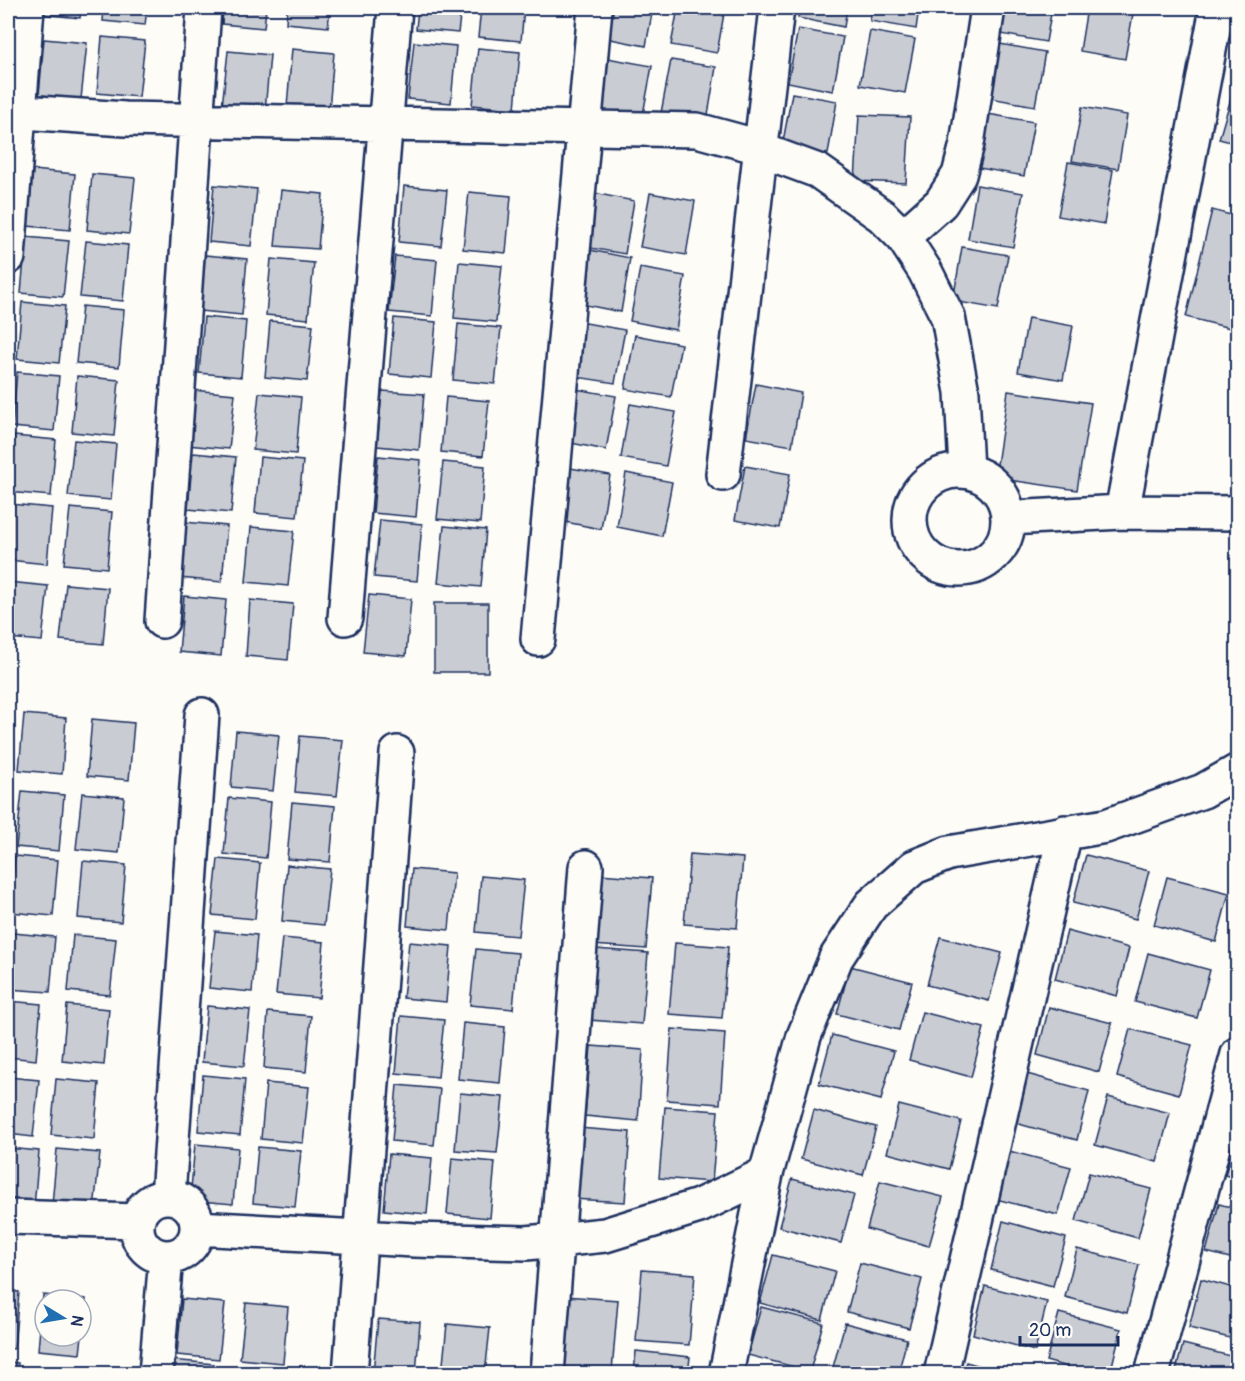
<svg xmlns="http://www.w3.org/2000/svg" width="1245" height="1381" font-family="Pangolin,sans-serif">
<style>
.building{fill:#c9ccd3;stroke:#1b2f5e;stroke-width:1.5;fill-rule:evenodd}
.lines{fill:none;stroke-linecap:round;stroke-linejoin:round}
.street-casing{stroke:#1b2f5e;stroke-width:38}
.street{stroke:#fdfcf7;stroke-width:33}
</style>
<rect width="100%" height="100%" fill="#fdfcf7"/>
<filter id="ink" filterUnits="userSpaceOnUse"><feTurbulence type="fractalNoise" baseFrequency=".0167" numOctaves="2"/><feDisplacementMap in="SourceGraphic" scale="12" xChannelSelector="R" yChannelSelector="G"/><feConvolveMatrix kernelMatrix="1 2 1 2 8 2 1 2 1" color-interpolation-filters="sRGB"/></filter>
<g filter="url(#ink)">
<!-- building -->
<path class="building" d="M38,8H81L80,18L38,14Z
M104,8H147L145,25L103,21Z
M223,8H266L264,28L222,24Z
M287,8H330L328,27L286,23Z
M418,8H461L458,33L416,29Z
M481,8H524L521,41L478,37Z
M606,8H653L646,46L600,37Z
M678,8H725L717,53L671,45Z
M800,8H847L844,27L798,18Z
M872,8H919L916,29L870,21Z
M1005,8H1052L1046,42L1001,34Z
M1087,8H1134L1125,59L1080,51Z
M798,29L843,37L833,91L788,82Z
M870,31L915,39L905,93L860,85Z
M102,37L145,41L139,97L97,93Z
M44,39L87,43L81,99L39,95Z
M414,42L456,46L451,103L408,99Z
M1000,44L1045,52L1035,106L990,98Z
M478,48L520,52L515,109L472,105Z
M292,49L334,53L329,110L287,106Z
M228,51L270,55L265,111L222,107Z
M607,58L652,66L642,120L597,112Z
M671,60L716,67L707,121L661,113Z
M1234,88L1238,89V144L1219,139Z
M792,93L837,101L828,154L782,147Z
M1082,107L1127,115L1118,169L1072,161Z
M988,114L1034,122L1024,176L979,168Z
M859,115L910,117L906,183L855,181Z
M1068,162L1113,170L1104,224L1058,216Z
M33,170L75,174L70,230L27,226Z
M92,174L135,178L129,234L87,230Z
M214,185L257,189L251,246L209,242Z
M977,185L1023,193L1013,247L968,239Z
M404,186L447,190L441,246L399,242Z
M281,190L323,194L318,249L275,246Z
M469,192L511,196L506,253L463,249Z
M589,192L634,201L625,254L579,246Z
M650,193L695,201L686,255L640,247Z
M1212,210L1238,217V330L1186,317Z
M26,237L69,241L63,297L21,293Z
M86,241L128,245L123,301L80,297Z
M962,247L1008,255L998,309L953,301Z
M585,249L630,258L621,312L576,303Z
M205,255L247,259L242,315L200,311Z
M395,256L437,260L432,316L389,312Z
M271,259L314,263L308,319L266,315Z
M459,262L502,266L496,322L454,318Z
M640,268L685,276L676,330L630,321Z
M22,302L65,306L59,363L17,359Z
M82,306L124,310L119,367L76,363Z
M204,317L246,321L241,377L199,373Z
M394,318L436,322L431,378L389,374Z
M1028,318L1073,326L1063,380L1018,372Z
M270,321L313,325L307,381L265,377Z
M580,322L625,330L615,383L570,376Z
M458,324L501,328L495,384L453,380Z
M635,335L681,344L671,397L625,389Z
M17,372L59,376L54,431L12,427Z
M77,376L119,380L114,436L72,432Z
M756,384L801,393L792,446L746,438Z
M570,388L616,396L606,450L561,441Z
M192,390L235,394L229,449L187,445Z
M382,391L424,394L419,450L377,446Z
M1008,391L1091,403L1077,490L995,478Z
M259,393L301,397L296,454L253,450Z
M446,397L489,401L483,456L441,452Z
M630,404L676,412L666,466L621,458Z
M14,436L56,440L51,496L8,492Z
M74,440L116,444L111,500L68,496Z
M193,453L236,457L231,513L188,509Z
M378,456L421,460L416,517L373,513Z
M260,457L303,461L297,517L255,513Z
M443,462L485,466L480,523L437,519Z
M745,466L790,474L780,528L735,520Z
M565,467L610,475L601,529L555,520Z
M626,473L672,482L662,536L617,527Z
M10,504L52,508L47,564L8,560V531Z
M70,508L112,512L107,568L64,564Z
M380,520L422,524L417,581L374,577Z
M184,522L227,526L222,582L179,578Z
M444,526L486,530L481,587L438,583Z
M251,527L294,531L288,586L246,582Z
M8,582L48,586L42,641L8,638Z
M66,584L108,588L103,644L60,640Z
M369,595L411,599L406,656L363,652Z
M184,596L226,600L221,656L179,652Z
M250,600L293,604L288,660L246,656Z
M434,603H488V672H434Z
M24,714L66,718L62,774L19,770Z
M92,719L134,723L129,780L87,776Z
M236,731L279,735L273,791L231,787Z
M300,736L343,740L337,796L295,792Z
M22,791L64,795L59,851L16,847Z
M82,793L124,797L119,853L76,849Z
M229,798L271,802L266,858L224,854Z
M292,802L335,806L330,862L287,859Z
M690,854L743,858L737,928L684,924Z
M1086,855L1149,871L1136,919L1073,903Z
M15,856L58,860L53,916L10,912Z
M218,859L260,863L255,919L212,915Z
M83,861L126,865L121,922L78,918Z
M287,865L330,869L324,925L282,921Z
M412,869L454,873L449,930L407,926Z
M599,874L652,878L646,949L593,945Z
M481,876L524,880L518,936L476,932Z
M1167,877L1229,893L1216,942L1154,925Z
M215,931L257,935L252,992L209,988Z
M1067,931L1129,948L1117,996L1055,979Z
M13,933L55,937L50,992L8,989Z
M73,935L116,939L110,995L68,991Z
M940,937L1002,953L989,1001L927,985Z
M282,938L324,942L319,998L276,994Z
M409,942L451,946L446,1002L403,998Z
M675,943L728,947L722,1018L669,1014Z
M476,949L518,953L513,1009L470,1005Z
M595,949L648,953L642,1024L589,1020Z
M1148,953L1210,970L1197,1018L1135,1002Z
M850,966L912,982L899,1030L837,1014Z
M8,1001L41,1004L36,1060L8,1057Z
M67,1005L109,1009L104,1065L62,1061Z
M207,1006L250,1010L244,1066L202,1062Z
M1049,1007L1112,1023L1099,1072L1037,1055Z
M268,1012L311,1016L306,1072L264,1068Z
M922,1012L984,1028L971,1077L909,1060Z
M401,1016L444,1020L438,1077L396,1073Z
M463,1023L505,1027L500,1083L458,1079Z
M672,1029L725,1033L720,1104L667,1100Z
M1130,1029L1192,1045L1179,1094L1117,1077Z
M832,1035L894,1051L881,1100L819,1084Z
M591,1046L643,1050L638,1121L585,1116Z
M1027,1074L1089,1091L1077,1140L1015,1123Z
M203,1075L245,1079L240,1135L198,1131Z
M8,1077L39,1080L33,1137L8,1134Z
M56,1079L99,1083L94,1139L51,1135Z
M266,1083L309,1087L303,1143L261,1139Z
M397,1085L440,1089L434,1145L392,1141Z
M460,1093L503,1097L497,1153L455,1150Z
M1108,1097L1170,1113L1157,1162L1095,1145Z
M899,1105L961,1121L949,1169L887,1153Z
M665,1107L718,1111L712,1182L659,1178Z
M814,1110L876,1127L863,1175L801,1159Z
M578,1128L630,1132L625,1202L572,1199Z
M1238,1129V1179L1225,1175Z
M195,1144L238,1148L233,1204L190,1200Z
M258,1147L301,1151L295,1207L253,1203Z
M8,1148L39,1151L34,1207L8,1204Z
M57,1149L100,1153L94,1209L52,1205Z
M1009,1151L1071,1167L1058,1215L996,1199Z
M389,1154L432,1158L427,1214L384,1210Z
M452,1158L495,1162L490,1218L447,1214Z
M1089,1173L1151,1189L1138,1238L1076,1221Z
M792,1179L854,1195L841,1243L779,1227Z
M880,1181L943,1197L929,1246L867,1229Z
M1219,1204L1238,1209V1260L1206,1252Z
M1003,1221L1066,1238L1053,1286L991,1270Z
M1077,1249L1139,1265L1127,1313L1065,1297Z
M773,1255L835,1271L822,1320L760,1303Z
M860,1263L922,1279L909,1328L847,1312Z
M642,1270L695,1274L689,1345L636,1341Z
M1201,1279L1238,1289V1340L1189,1328Z
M985,1286L1047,1302L1035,1351L973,1334Z
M8,1291L19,1292L14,1349L8,1348Z
M43,1295L86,1299L80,1354L38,1350ZM45,1300H81V1336H45Z
M565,1296L618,1300L612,1371L559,1367Z
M182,1299L225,1303L219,1359L177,1355Z
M246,1303L288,1307L283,1363L240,1359Z
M761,1307L823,1323L810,1371L748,1355Z
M1059,1313L1121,1329L1110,1374H1092L1046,1361Z
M378,1319L420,1322L416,1374H373Z
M845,1323L907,1339L898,1374H842L832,1371Z
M447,1324L490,1328L485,1374H442Z
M1183,1344L1238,1358V1374H1175Z
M636,1351L690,1357L688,1374H634Z
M171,1360L214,1364L213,1374H170Z
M8,1362L18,1363L17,1374H8Z
M966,1362L1010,1374H963Z
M240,1366L283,1370L282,1374H240Z
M40,1368L82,1372V1374H39Z"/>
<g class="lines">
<defs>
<path id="street" d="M8,111L125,119L697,130L752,145L761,150L818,171L882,216L903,237L925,271L948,317L962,392L966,470
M903,237L941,203L959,175L967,144L988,8
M8,257L27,8
M910 520a49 49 0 1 1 98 0a49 49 0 1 1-98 0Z
M723,474L777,8
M1122,512L1217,8
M1009,518L1122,512L1238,513
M345,618L395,8
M162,621L204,8
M538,639L595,8
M168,1196L202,715
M137 1227a30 30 0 1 1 60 0a30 30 0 1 1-60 0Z
M8,1217L137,1221
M197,1228L414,1240L526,1243L557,1240L605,1235L699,1206L766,1174
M156,1374L166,1257
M350,1374L397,753
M547,1374L586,867
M726,1374L766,1174L804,1036L836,958L871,905L914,867L949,853L1106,826L1203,791L1238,771
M941,1374L1065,832
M1152,1374L1238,1054"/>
</defs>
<!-- street casing -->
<use href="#street" class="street-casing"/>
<!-- street -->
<use href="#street" class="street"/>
</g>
</g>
<!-- margin -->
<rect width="1245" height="1381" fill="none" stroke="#fdfcf7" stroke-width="30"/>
<rect x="15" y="15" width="1215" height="1351" fill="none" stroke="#1b2f5e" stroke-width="2" filter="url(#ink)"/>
<!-- north arrow -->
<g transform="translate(63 1318) rotate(101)"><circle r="28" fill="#fdfcf7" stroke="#a3aaba" stroke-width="1.5"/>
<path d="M0-4.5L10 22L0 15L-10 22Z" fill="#1f6fb2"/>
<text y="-9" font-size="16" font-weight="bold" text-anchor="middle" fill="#1b2f5e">N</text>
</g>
<!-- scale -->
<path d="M1020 1336v9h98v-9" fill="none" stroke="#1b2f5e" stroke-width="3"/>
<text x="1029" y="1336" font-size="18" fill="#1b2f5e" stroke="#fdfcf7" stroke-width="4.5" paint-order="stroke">20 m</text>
</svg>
